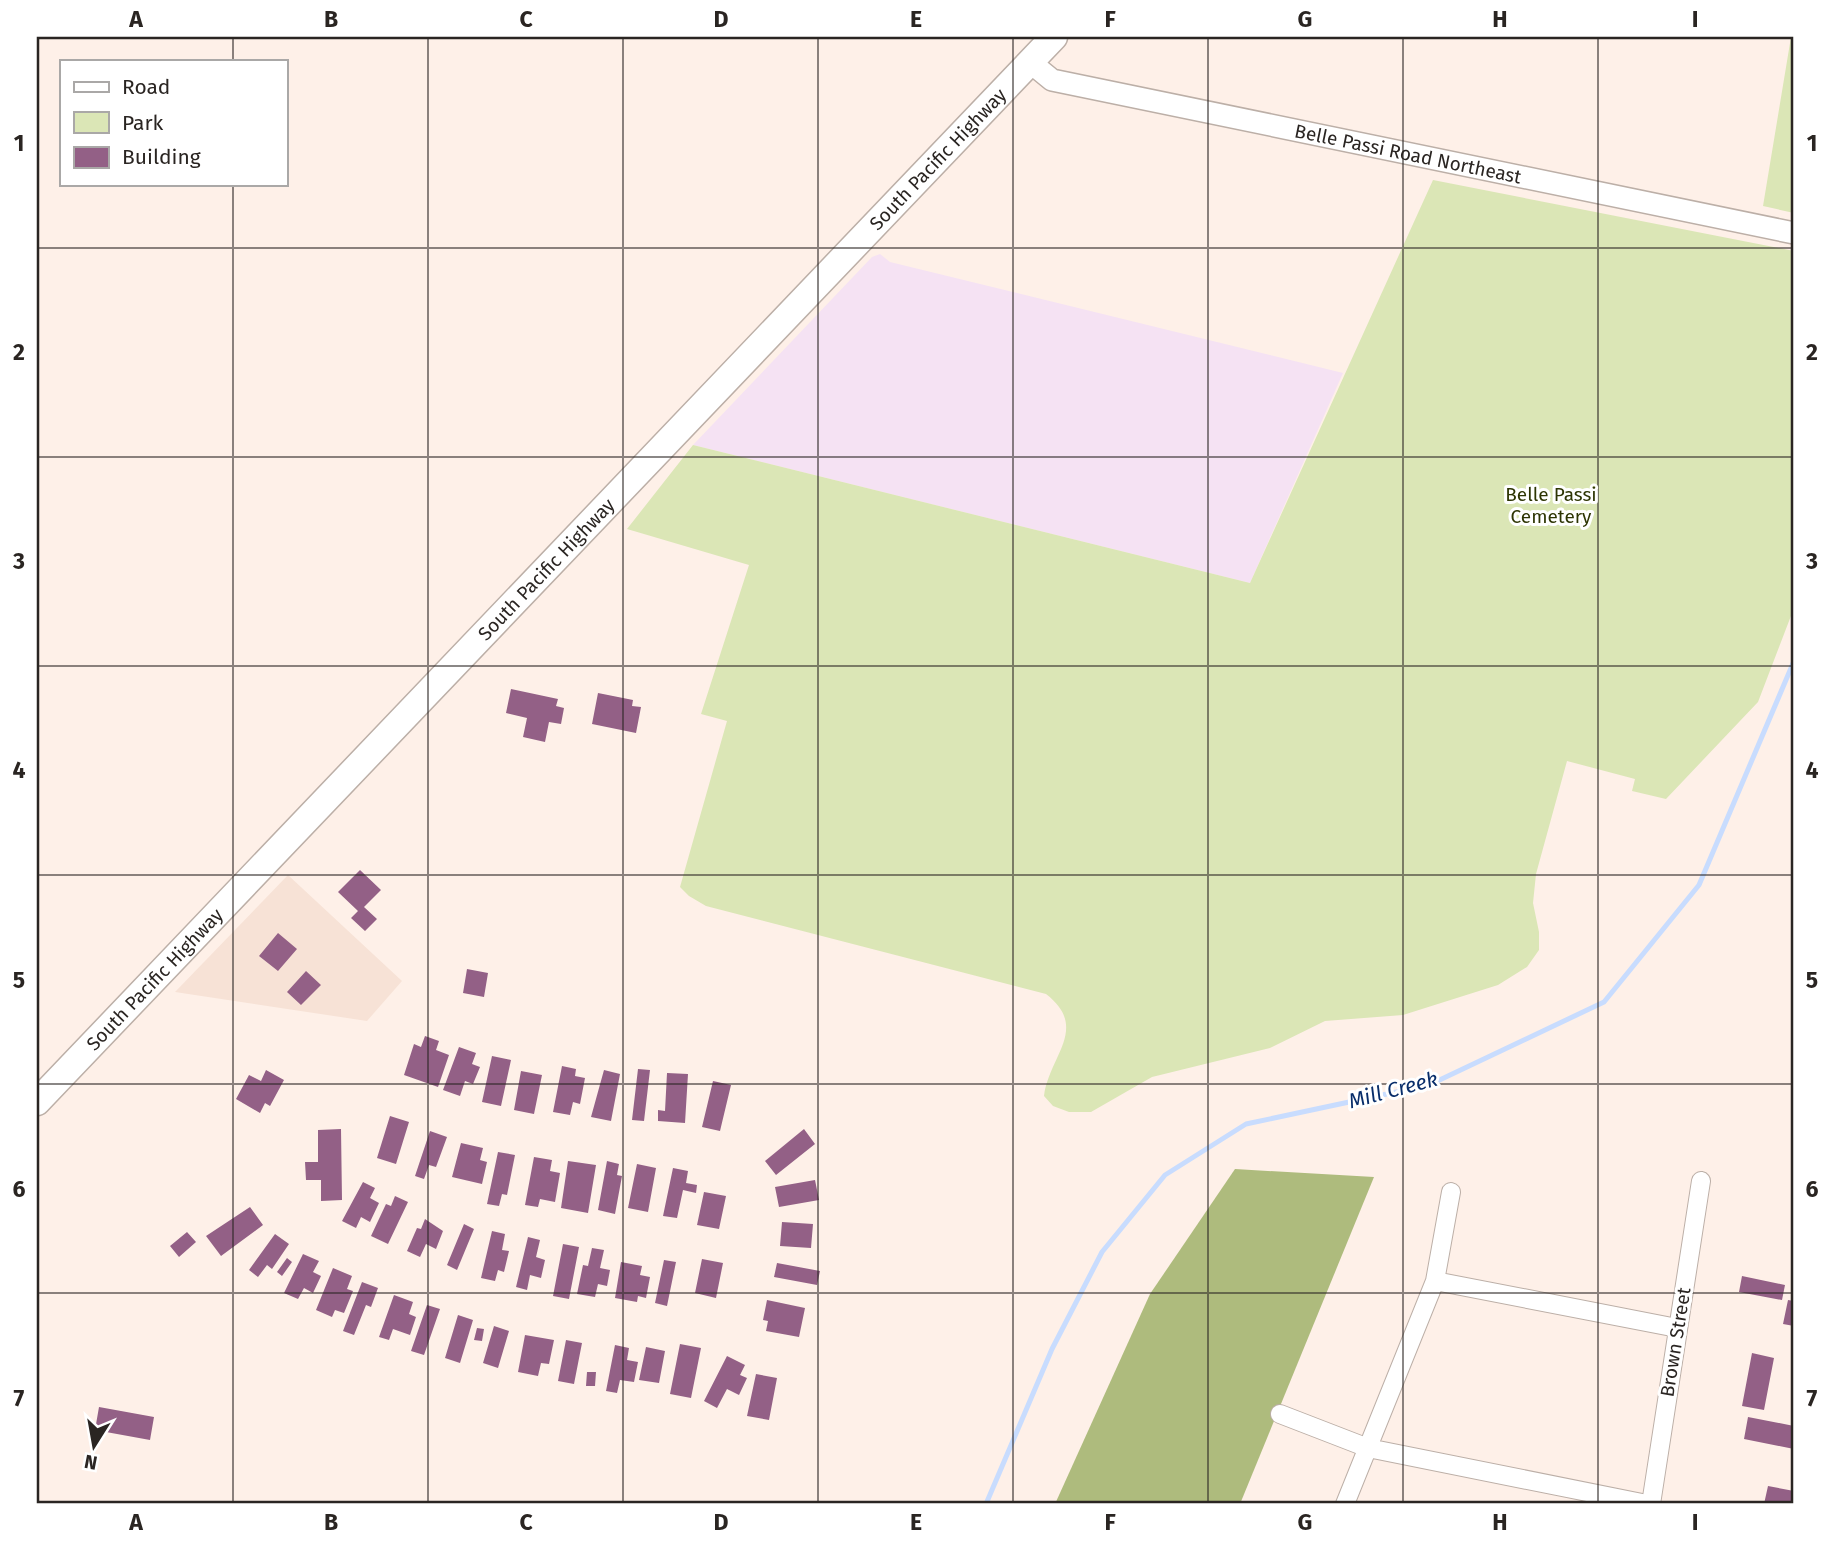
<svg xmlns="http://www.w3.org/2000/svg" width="1831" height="1541" font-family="'Fira Sans',sans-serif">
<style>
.built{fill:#f7e2d6}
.industrial{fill:#f5e2f3}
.green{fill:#dbe6b6}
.forest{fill:#aebb7d}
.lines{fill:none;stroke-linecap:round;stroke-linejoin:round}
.stream{stroke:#c8dcfe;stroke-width:5}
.building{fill:#936086}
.minor-casing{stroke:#bcafa7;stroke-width:20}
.tertiary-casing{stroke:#bcafa7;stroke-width:24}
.primary-casing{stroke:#bcafa7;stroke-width:29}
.minor{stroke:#fff;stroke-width:18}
.tertiary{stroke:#fff;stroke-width:21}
.primary{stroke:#fff;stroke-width:26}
.grid{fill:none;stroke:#2a2522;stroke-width:2;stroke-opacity:0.55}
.labels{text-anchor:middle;stroke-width:6;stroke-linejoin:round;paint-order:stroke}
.street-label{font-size:19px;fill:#2a2522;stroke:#fff}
.park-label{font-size:19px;fill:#2d3503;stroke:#fff}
.water-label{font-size:21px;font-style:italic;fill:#082d6a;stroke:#fff}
.neatline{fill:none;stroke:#2a2522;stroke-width:2.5}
.grid-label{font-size:23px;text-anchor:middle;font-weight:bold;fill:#2a2522}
</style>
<rect width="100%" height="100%" fill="#fef0e8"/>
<!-- built -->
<path class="built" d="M288,875L402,981L367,1021L175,992Z"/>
<!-- industrial -->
<path class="industrial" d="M880,254L890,262L1343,373L1250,583L693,445L872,257Z"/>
<!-- green -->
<path class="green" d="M1791,37H1794V213L1763,206Z
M1433,180L1794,251V608L1758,702L1666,799L1632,791L1635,779L1567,761L1536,874L1533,903L1539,932V950L1527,967L1498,985L1403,1015L1325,1021L1270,1048L1152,1077L1091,1112H1069L1053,1106L1044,1096C1049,1056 1090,1028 1046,994L706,906L689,896L680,887L727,721L701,714L749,565L627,529L693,445L1250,583Z"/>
<!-- forest -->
<path class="forest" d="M1235,1169L1374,1177L1240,1504H1055L1150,1294Z"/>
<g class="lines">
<!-- stream -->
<path class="stream" d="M986,1504L1052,1349L1102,1252L1165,1175L1246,1124L1429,1085L1604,1002L1699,885L1794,661"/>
</g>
<!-- building -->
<path class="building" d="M511,689L558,699L556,706L564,708L561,724L549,722L545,742L523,737L527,718L506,713Z
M598,693L633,700L632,706L641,707L636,733L592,724Z
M360,870L381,890L364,907L377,919L365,931L351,918L358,911L338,892Z
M278,933L297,949L278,971L259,956Z
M467,969L488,973L484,997L463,993Z
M306,971L321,985L301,1005L287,992Z
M425,1036L439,1041L436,1050L449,1055L438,1087L404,1075L414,1044L421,1047Z
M459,1047L476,1053L472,1064L480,1067L473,1084L465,1081L460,1096L443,1090Z
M492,1056L511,1060L501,1106L482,1102Z
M562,1066L576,1069L575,1076L585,1078L580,1104L573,1102L570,1115L553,1112Z
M638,1069L650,1070L644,1121L632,1120Z
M266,1070L284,1080L270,1106L265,1103L260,1113L236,1099L249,1075L261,1081Z
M604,1070L620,1074L611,1121L591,1117Z
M521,1071L542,1075L534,1114L514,1110Z
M667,1073L688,1074L685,1123L658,1121V1110L665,1111Z
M713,1081L731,1085L720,1131L702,1127Z
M390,1116L409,1122L396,1164L377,1158Z
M341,1129L342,1200L321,1201V1180H306L305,1162H318V1130Z
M804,1129L815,1144L776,1175L765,1161Z
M430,1131L447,1137L436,1167L429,1165L424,1179L415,1176Z
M461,1143L483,1148L480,1160L487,1162L482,1184L452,1177Z
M498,1152L515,1155L507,1195L502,1194L499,1206L487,1204Z
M534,1157L552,1160L550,1171L560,1173L555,1202L540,1199L538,1207L525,1205Z
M568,1161L596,1165L588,1213L561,1208Z
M607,1161L619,1164L617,1175L622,1176L615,1214L598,1210Z
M637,1164L656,1168L648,1212L628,1208Z
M673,1168L688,1171L686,1183L697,1185L696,1193L683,1190L677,1218L663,1216Z
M815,1180L819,1200L779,1207L775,1187Z
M363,1182L375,1188L370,1198L379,1203L370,1222L361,1217L356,1228L342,1221Z
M704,1192L726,1196L719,1229L697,1225Z
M395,1196L408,1202L388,1244L371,1236L386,1204L391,1206Z
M250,1207L263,1225L221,1256L206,1236Z
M425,1219L443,1231L436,1249L426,1244L420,1257L407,1251L417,1228L421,1229Z
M782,1222L813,1224L811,1248L780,1246Z
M464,1224L474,1229L457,1270L447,1265Z
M492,1231L505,1234L502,1250L509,1251L504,1272L498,1270L495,1281L481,1278Z
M187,1232L196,1242L179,1257L170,1246Z
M275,1234L289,1244L272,1269L267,1265L258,1277L249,1270Z
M528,1237L540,1240L536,1257L545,1260L541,1278L530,1275L527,1290L516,1287Z
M563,1244L579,1247L569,1299L553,1296Z
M592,1248L604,1250L600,1268L610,1270L607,1286L598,1284L595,1297L577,1294L583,1265L588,1266Z
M303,1254L319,1261L313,1272L321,1276L313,1293L304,1288L298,1299L284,1293Z
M287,1258L292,1262L282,1276L277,1272Z
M702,1259L723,1263L716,1298L695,1293Z
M664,1260L676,1262L667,1306L655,1303Z
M621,1262L642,1266L640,1275L650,1277L646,1298L638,1296L637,1302L615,1298Z
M777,1263L820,1271L817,1285L774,1277Z
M333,1268L352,1276L347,1289L353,1291L344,1313L335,1310L332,1317L316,1310Z
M1742,1276L1785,1285L1782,1300L1739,1292Z
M362,1282L378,1288L371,1307L366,1305L354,1335L343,1331Z
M394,1295L413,1302L409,1314L416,1317L410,1335L393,1329L389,1340L379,1337Z
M767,1300L805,1308L799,1337L766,1331L768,1321L763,1320Z
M1788,1300L1794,1301V1326L1783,1324Z
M427,1305L440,1309L424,1355L411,1351Z
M458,1315L473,1320L460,1363L445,1358Z
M494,1326L509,1331L498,1368L483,1363Z
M477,1328L484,1329L482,1341L474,1340Z
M525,1335L554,1340L549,1364L541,1363L538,1376L518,1372Z
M566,1340L582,1343L574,1384L558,1381Z
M680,1344L701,1348L691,1398L670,1394Z
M615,1345L629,1348L627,1360L638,1362L634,1382L620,1380L617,1393L606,1391Z
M646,1347L665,1351L659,1383L639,1380Z
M1752,1353L1774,1358L1764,1410L1742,1406Z
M727,1356L745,1365L740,1375L747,1378L739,1395L727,1389L717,1408L704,1401Z
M587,1372H596L595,1386H586Z
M756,1374L777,1378L769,1420L747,1416Z
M99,1407L154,1417L150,1440L95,1430Z
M1748,1417L1794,1426V1449L1744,1439Z
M1768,1486L1794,1491V1504H1764Z"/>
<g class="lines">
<defs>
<path id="minor" d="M1435,1281L1677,1328
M1280,1414L1368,1448L1647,1504
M1345,1504L1435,1281L1451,1192
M1651,1504L1701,1181"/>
<g id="tertiary">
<path id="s1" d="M1030,62L1052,80L1794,233"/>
</g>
<g id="primary">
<path id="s2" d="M37,1102L1054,37"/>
</g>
</defs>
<!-- minor casing -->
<use href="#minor" class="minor-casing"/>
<!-- tertiary casing -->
<use href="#tertiary" class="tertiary-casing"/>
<!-- primary casing -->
<use href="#primary" class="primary-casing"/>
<!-- minor -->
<use href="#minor" class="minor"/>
<!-- tertiary -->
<use href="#tertiary" class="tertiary"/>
<!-- primary -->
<use href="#primary" class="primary"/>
</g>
<!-- grid -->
<path class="grid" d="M233,37V61M428,37V1504M623,37V1504M818,37V1504M1013,37V1504M1208,37V1504M1403,37V1504M1598,37V1504M233,184V1504M37,248H1794M37,457H1794M37,666H1794M37,875H1794M37,1084H1794M37,1293H1794"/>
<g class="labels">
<!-- street labels -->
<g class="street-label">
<text dy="7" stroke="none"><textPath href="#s1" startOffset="392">Belle Passi Road Northeast</textPath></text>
<text dy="7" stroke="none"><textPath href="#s2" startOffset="1304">South Pacific Highway</textPath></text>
<text dy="7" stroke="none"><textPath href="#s2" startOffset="737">South Pacific Highway</textPath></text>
<text dy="7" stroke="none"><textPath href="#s2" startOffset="170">South Pacific Highway</textPath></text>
<text transform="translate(1675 1342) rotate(-81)" y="7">Brown Street</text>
</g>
<!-- park labels -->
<g class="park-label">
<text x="1551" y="501">Belle Passi<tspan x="1551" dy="22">Cemetery</tspan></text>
</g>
<!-- water labels -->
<g class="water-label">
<text transform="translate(1393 1090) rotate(-15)" y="7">Mill Creek</text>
</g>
</g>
<!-- border -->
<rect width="1831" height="1541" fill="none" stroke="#ffffff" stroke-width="77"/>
<!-- legend -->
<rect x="60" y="60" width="228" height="126" fill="#ffffff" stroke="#aaa8a7" stroke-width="2"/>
<rect x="74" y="82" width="35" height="10" fill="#ffffff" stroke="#aaa8a7" stroke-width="2"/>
<text x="122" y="94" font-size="21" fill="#2a2522">Road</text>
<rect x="74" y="112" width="35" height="21" fill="#dbe6b6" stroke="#aaa8a7" stroke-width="2"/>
<text x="122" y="130" font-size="21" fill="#2a2522">Park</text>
<rect x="74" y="147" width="35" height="21" fill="#936086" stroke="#aaa8a7" stroke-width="2"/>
<text x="122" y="164" font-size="21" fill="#2a2522">Building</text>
<!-- north arrow -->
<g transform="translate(94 1446) rotate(191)" stroke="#ffffff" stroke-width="5" paint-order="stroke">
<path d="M0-5L12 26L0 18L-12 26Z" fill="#2a2522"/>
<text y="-10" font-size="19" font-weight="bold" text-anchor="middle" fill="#2a2522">N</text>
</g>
<rect x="38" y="38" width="1754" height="1464" class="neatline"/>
<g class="grid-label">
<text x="136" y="27">A</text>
<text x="331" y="27">B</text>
<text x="526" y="27">C</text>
<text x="721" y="27">D</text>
<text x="916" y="27">E</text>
<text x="1110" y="27">F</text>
<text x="1305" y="27">G</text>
<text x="1500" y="27">H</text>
<text x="1695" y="27">I</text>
<text x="19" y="151">1</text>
<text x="1812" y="151">1</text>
<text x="19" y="360">2</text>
<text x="1812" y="360">2</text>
<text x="19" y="569">3</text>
<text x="1812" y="569">3</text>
<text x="19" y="778">4</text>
<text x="1812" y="778">4</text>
<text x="19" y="988">5</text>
<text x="1812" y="988">5</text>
<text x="19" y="1197">6</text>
<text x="1812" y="1197">6</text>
<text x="19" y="1406">7</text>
<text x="1812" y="1406">7</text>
<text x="136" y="1530">A</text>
<text x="331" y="1530">B</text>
<text x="526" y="1530">C</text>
<text x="721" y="1530">D</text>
<text x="916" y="1530">E</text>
<text x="1110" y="1530">F</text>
<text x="1305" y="1530">G</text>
<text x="1500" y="1530">H</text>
<text x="1695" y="1530">I</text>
</g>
</svg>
